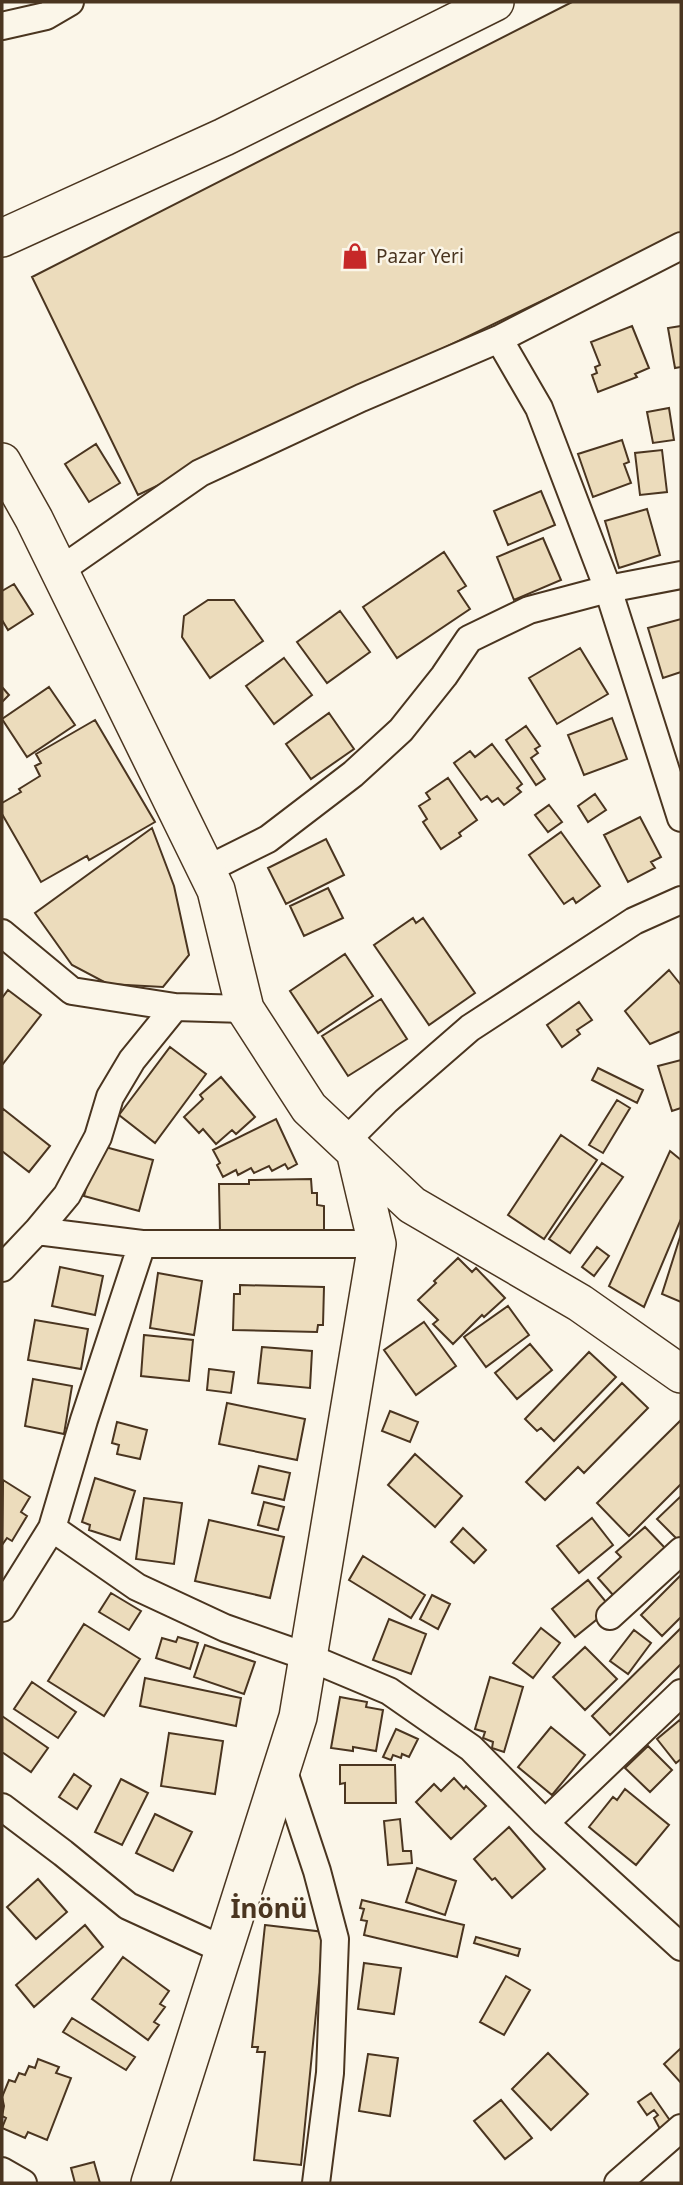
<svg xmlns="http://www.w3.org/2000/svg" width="683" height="2185" font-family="'Noto Sans',sans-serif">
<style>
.building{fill:#ecdcbc;stroke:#4a3520;stroke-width:2}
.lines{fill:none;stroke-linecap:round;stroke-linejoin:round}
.street-casing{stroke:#4a3520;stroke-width:30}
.secondary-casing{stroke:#4a3520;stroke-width:40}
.street{stroke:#fbf6e9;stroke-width:26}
.secondary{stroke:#fbf6e9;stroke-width:37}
.labels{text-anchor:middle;stroke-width:5;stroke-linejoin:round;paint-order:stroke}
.poi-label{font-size:19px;fill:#4a3520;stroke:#fbf6e9;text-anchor:start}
.district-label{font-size:26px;font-weight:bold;fill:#4a3520;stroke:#fbf6e9}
</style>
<rect width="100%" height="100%" fill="#fbf6e9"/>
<!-- building -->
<path class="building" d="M572,2H681V234L138,495L32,277Z
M632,326L649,368L635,374L637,377L598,392L592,375L597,373L595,367L600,365L591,342Z
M681,326V367L675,368L668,328Z
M669,408L674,440L653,443L647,412Z
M622,440L629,462L624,464L631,483L593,497L578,454Z
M96,444L120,483L89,502L65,464Z
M662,450L667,492L640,495L635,453Z
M541,491L555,525L508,545L494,511Z
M647,509L660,555L619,568L605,521Z
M543,538L561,580L514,600L497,557Z
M444,552L466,586L458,591L470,609L397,658L363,607Z
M14,584L33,614L8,630L2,620V591Z
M208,600H234L263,641L210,678L182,637L184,616Z
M340,611L370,652L327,683L297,642Z
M681,619V672L663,678L648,628Z
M580,648L608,694L557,724L529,678Z
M284,658L312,695L274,724L246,686Z
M2,687L9,695L2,702Z
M49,687L75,725L27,757L2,719Z
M329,713L354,749L311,779L286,744Z
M612,718L627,759L584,775L568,735Z
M95,720L155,822L89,860L87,856L41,882L2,814V803L21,792L19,789L40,776L35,766L41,763L36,754Z
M526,726L540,746L535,749L538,753L531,758L545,779L536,785L506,740Z
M492,744L522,784L517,788L521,792L504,805L498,798L492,802L487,796L481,800L454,763L470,751L475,757Z
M448,778L477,820L459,833L461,836L441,849L423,822L427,819L419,806L430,799L426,793Z
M595,794L606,810L588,822L578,806Z
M549,805L562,822L548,832L535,815Z
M640,817L661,857L651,862L655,868L628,882L604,835Z
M152,828L174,886L189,955L163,987L108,984L72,965L35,913Z
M561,832L600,886L576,903L573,898L564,904L529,855Z
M326,839L344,875L286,904L268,868Z
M328,888L343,918L304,936L290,906Z
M413,918L416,923L423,918L475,993L429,1025L374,945Z
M345,954L373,996L318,1033L290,991Z
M669,970L681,985V1031L650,1044L625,1011Z
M8,990L41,1015L2,1065V998Z
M381,999L407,1039L348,1076L322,1036Z
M579,1002L592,1020L577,1030L580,1034L562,1047L547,1025Z
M170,1047L206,1074L155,1143L119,1115Z
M681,1060V1108L672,1111L658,1066Z
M598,1068L643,1090L637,1103L592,1080Z
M221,1077L255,1117L236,1134L232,1130L216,1144L203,1129L199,1133L184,1117L203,1099L200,1095Z
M617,1100L630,1108L603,1153L589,1145Z
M2,1108L50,1146L29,1172L2,1151Z
M276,1119L297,1164L288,1169L285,1164L272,1171L269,1166L254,1173L251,1168L238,1175L236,1170L223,1177L217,1165L220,1163L213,1150Z
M561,1135L597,1160L544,1239L508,1215Z
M98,1145L153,1160L139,1211L84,1196Z
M670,1151L681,1160V1219L644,1307L609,1286Z
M602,1163L623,1177L570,1253L549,1239Z
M311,1179L312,1193H317V1205L324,1206V1232L220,1233L219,1184H249V1180Z
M681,1234V1302L662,1294Z
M597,1247L609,1256L594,1276L582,1267Z
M458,1258L472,1272L476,1268L505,1298L484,1317L482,1315L453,1344L433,1324L438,1320L418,1300L436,1283L434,1281Z
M60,1267L103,1276L95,1315L52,1306Z
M158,1273L202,1281L194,1335L150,1328Z
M240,1285L324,1287L323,1325H318L317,1332L233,1330L234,1294H240Z
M508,1306L529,1335L486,1367L464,1337Z
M35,1320L88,1329L81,1369L28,1360Z
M424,1322L456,1366L416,1395L384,1350Z
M144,1335L193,1340L189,1381L141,1376Z
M530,1344L552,1370L517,1399L495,1373Z
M262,1347L312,1351L310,1388L258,1383Z
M589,1352L616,1377L554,1441L541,1428L537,1431L525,1419Z
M209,1369L234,1372L231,1393L207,1390Z
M33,1379L72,1386L64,1434L25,1426Z
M622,1383L648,1408L584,1473L578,1467L545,1500L526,1482Z
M227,1403L305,1419L297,1460L219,1444Z
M390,1411L418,1422L410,1442L382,1431Z
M681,1420V1484L629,1536L597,1503Z
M117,1422L147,1430L140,1459L117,1454L119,1445L112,1443Z
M415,1454L462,1496L435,1527L388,1485Z
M259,1466L290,1473L284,1500L252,1493Z
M95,1478L135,1491L120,1540L89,1530L90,1525L82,1522Z
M3,1480L30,1497L21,1512L27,1516L12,1541L7,1538L2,1545Z
M681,1496V1539L679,1541L657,1519Z
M144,1498L182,1503L174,1564L136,1559Z
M264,1502L284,1507L278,1530L258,1525Z
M592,1518L613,1545L579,1573L557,1546Z
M209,1520L284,1537L270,1598L195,1581Z
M645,1527L665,1548L613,1595L598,1578L621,1557L616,1552Z
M463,1528L486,1550L474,1563L451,1542Z
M363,1556L425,1595L411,1618L349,1580Z
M681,1575V1617L662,1636L641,1615Z
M588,1580L611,1608L575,1637L552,1609Z
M111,1593L141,1611L129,1630L99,1612Z
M432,1595L450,1604L438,1629L420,1619Z
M389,1619L426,1634L411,1674L373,1660Z
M84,1624L140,1659L104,1716L48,1681Z
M541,1628L560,1643L533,1678L513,1663Z
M681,1628V1664L610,1735L592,1716Z
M634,1630L651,1643L628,1674L610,1661Z
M178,1637L198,1643L190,1669L156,1658L162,1638L176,1642Z
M205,1645L255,1662L244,1694L194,1677Z
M585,1647L617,1679L585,1710L553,1677Z
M490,1677L523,1687L504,1752L492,1748L493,1742L483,1738L485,1732L475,1729Z
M145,1678L241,1698L236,1726L140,1706Z
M32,1682L76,1712L58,1738L14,1709Z
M340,1697L367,1702L366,1707L383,1710L376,1751L353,1747V1751L331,1748Z
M2,1716L48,1748L31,1772L2,1752Z
M681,1719V1759L676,1763L657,1739Z
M551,1727L585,1755L552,1795L518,1767Z
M396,1729L418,1739L409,1757L402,1754L401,1758L393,1755L391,1760L383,1757Z
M169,1733L223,1741L215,1794L161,1786Z
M648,1746L672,1770L650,1792L625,1768Z
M340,1765H395L396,1803H345V1783L340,1784Z
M74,1774L91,1786L77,1809L59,1797Z
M454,1778L464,1789L466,1786L486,1806L451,1839L416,1802L434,1784L441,1791Z
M121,1779L148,1793L122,1845L95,1832Z
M625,1789L669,1825L636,1865L589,1827L613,1797L617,1800Z
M155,1814L192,1832L173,1871L136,1853Z
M400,1819L403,1851H411L412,1863L388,1865L384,1821Z
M509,1827L545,1869L512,1898L495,1878L492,1880L474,1859Z
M417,1868L456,1881L445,1915L406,1902Z
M38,1879L67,1912L36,1939L7,1907Z
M362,1900L464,1925L457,1957L364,1935L367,1921L361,1920L364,1909L360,1908Z
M85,1925L103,1947L34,2007L16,1985Z
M265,1925L324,1932L301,2165L254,2160L265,2052H257L258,2047H252Z
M476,1937L520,1949L518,1956L474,1943Z
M123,1957L169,1991L160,2004L165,2007L154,2022L159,2025L148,2040L92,1999Z
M364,1963L401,1968L394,2014L358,2009Z
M506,1976L530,1990L504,2035L480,2022Z
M72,2018L135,2057L126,2070L63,2032Z
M681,2048V2083L664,2064Z
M548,2053L588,2094L551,2130L512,2089Z
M368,2054L398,2058L390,2116L359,2111Z
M38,2059L59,2067L56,2073L71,2078L47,2140L28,2132L25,2138L2,2128L6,2118L2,2116L4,2106L2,2097L9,2080L15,2082L19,2073L25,2075L29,2066L35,2068Z
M651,2093L671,2122L660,2129L654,2118L658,2115L654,2110L647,2115L638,2102Z
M501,2100L532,2138L505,2159L474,2121Z
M94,2162L100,2183H75L71,2168Z"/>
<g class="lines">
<defs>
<path id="street" d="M2,26L46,16L70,2
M499,339L539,408L608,589L681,818
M59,571L200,473L361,398L499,339L681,246
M206,870L268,839L353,774L401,730L444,676L469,639L529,610L608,589L681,575
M2,933L72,991L175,1007L245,1009
M345,1142L386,1101L470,1028L634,921L681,900
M37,1231L67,1195L98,1137L110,1097L132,1060L175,1007
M2,1268L37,1231L142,1244H377
M52,1528L137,1587L225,1628L308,1657L389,1691L471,1748L545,1823L681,1947
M2,1608L52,1528L84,1420L142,1244
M610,1616L681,1551
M282,1766L317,1871L335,1939L330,2073L316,2183
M2,1807L63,1853L128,1906L224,1950
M545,1823L681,1693
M2,2171L23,2183
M618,2183L681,2128"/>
<path id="secondary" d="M2,238L224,137L495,2
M2,462L34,519L216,890L245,1009L309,1108L412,1205L580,1303L681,1374
M150,2183L298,1717L377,1244L355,1151"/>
</defs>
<!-- street casing -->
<use href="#street" class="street-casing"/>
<!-- secondary casing -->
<use href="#secondary" class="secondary-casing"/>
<!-- street -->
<use href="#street" class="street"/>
<!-- secondary -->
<use href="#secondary" class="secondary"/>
</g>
<!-- icons -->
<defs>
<symbol id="shop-bare" viewBox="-9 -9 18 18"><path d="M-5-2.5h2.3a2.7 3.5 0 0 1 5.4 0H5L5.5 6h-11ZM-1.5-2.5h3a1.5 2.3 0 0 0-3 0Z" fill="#c62828" stroke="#fbf6e9" stroke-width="2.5" paint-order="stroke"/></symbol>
</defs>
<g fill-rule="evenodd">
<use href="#shop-bare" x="336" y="237" width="38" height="38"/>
</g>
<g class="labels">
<!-- poi labels -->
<g class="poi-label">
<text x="376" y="263">Pazar Yeri</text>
</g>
<!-- district labels -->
<g class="district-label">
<text x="269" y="1918">İnönü</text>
</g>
</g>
<!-- border -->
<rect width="683" height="2185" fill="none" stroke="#4a3520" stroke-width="7"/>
</svg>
